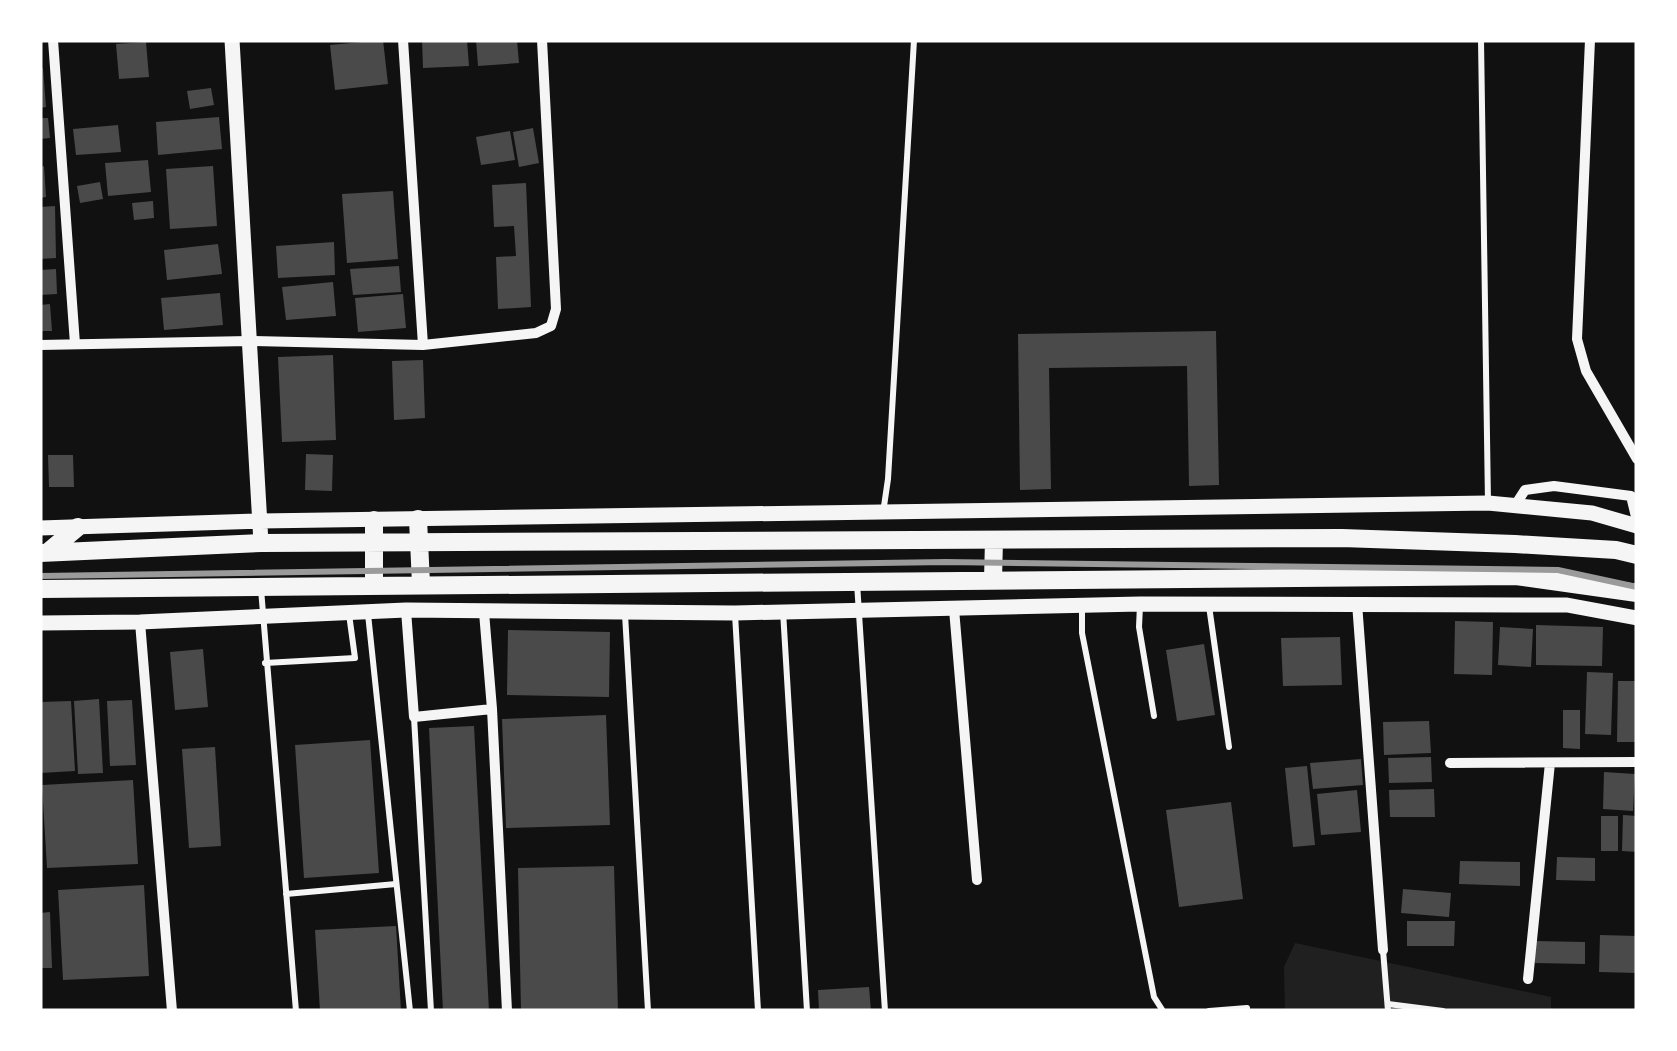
<svg xmlns="http://www.w3.org/2000/svg" width="1677" height="1051" font-family="Mulish,sans-serif">
<style>
.green{fill:#202020}
.building{fill:#4a4a4a}
.lines{fill:none;stroke-linecap:round;stroke-linejoin:round}
.service{stroke:#f5f5f5;stroke-width:6}
.minor{stroke:#f5f5f5;stroke-width:10}
.tertiary{stroke:#f5f5f5;stroke-width:15}
.primary{stroke:#f5f5f5;stroke-width:18}
.rail{stroke:#9a9a9a;stroke-width:6}
</style>
<rect width="100%" height="100%" fill="#111"/>
<!-- green -->
<path class="green" d="M1295,943L1551,997V1011H1285L1284,967Z"/>
<!-- building -->
<path class="building" d="M383,40L388,84L335,90L330,45Z
M422,40H467L469,66L423,68Z
M476,40H517L519,63L478,66Z
M146,42L149,77L119,79L116,44Z
M40,68H43L46,107L40,108Z
M211,88L214,105L190,109L187,91Z
M219,117L222,149L158,155L156,122Z
M40,118H48L50,138L40,139Z
M118,125L121,152L76,155L73,129Z
M533,128L539,163L519,167L513,132Z
M510,131L515,160L481,165L476,137Z
M148,160L151,192L108,196L105,163Z
M44,166L46,197L40,198V167Z
M213,166L217,226L170,229L166,169Z
M100,182L103,199L80,203L77,186Z
M526,183L531,307L498,309L496,257L516,256L514,226L494,227L492,185Z
M393,191L398,259L347,263L342,194Z
M153,201L154,218L134,220L132,203Z
M55,206L56,258L40,259V207Z
M334,242L335,275L278,278L276,246Z
M218,244L222,274L167,280L164,250Z
M399,266L401,292L353,295L350,269Z
M56,269L57,294L40,295V270Z
M333,282L336,316L286,320L282,287Z
M220,293L223,325L164,330L161,298Z
M403,294L406,328L358,332L355,298Z
M50,304L52,331H40V305Z
M1216,331L1219,485L1189,486L1187,366L1049,368L1051,489L1020,490L1018,334Z
M333,355L336,440L282,442L278,357Z
M423,360L425,418L394,420L392,361Z
M306,454L333,455L332,491L305,490Z
M48,455H73L74,487H49Z
M1455,621L1493,622L1492,675L1454,674Z
M1536,625L1603,627L1602,666L1536,665Z
M1500,627L1533,629L1531,667L1498,665Z
M508,630L610,632L609,697L507,695Z
M1340,637L1342,685L1283,686L1281,638Z
M1204,644L1215,715L1177,721L1166,650Z
M203,649L208,707L175,710L170,652Z
M1587,672L1613,673L1611,735L1585,734Z
M1618,681H1637V742H1617Z
M99,699L103,773L78,774L74,701Z
M132,700L136,765L110,766L107,701Z
M71,701L75,771L40,773V702Z
M1563,710H1580V749L1563,748Z
M606,715L610,825L506,828L502,719Z
M1429,721L1431,753L1384,755L1383,722Z
M474,726L489,1011H443L429,728Z
M370,740L379,873L304,878L295,745Z
M215,747L221,846L189,848L182,749Z
M1431,757L1432,782L1389,783L1388,758Z
M1361,759L1363,785L1313,789L1310,763Z
M1307,766L1315,845L1293,847L1285,768Z
M1604,772L1635,774L1633,811L1603,809Z
M133,780L138,864L47,868L42,785Z
M1434,789L1435,817H1390L1389,790Z
M1357,790L1361,832L1321,835L1317,794Z
M1231,802L1243,899L1179,907L1166,810Z
M1623,815L1637,816V852L1622,851Z
M1601,816H1618V851H1601Z
M1557,857L1595,858V881L1556,880Z
M1460,861L1520,862V886L1459,884Z
M614,866L618,1011H521L518,868Z
M144,885L149,976L63,980L58,890Z
M1403,889L1451,893L1449,917L1401,913Z
M50,912L52,968H40V913Z
M1407,921H1455L1454,946H1407Z
M396,926L401,1011H320L315,930Z
M1600,935L1637,936V973L1599,972Z
M1535,941L1585,942V964L1535,963Z
M869,987L871,1011H819L818,990Z"/>
<g class="lines">
<!-- service -->
<path class="service" d="M1481,40L1488,502
M883,513L888,479L914,40
M857,583L885,1011
M261,589L296,1011
M1140,605L1139,627L1154,716
M1209,606L1229,747
M1082,607V633L1154,997L1163,1011
M783,611L807,1011
M368,614L410,1011
M625,614L648,1011
M735,614L758,1011
M265,663L355,658L349,614
M414,717L431,1011
M286,894L396,884
M1383,950L1388,1011
M1388,1004L1443,1011
M1209,1011L1247,1008"/>
<!-- minor -->
<path class="minor" d="M53,40L75,344
M403,40L423,345
M1590,40L1577,339L1586,371L1637,459
M40,345L249,341L423,345L536,333L551,326L556,309L542,40
M1516,504L1525,490L1554,486L1631,496L1637,521
M1357,603L1383,950
M954,609L977,880
M406,610L414,717L492,709
M484,612L492,709L507,1011
M140,622L172,1011
M1450,763L1637,762
M1528,979L1550,763"/>
<!-- tertiary -->
<path class="tertiary" d="M232,40L261,543
M40,528L260,521L1488,503L1592,513L1637,526
M40,623L140,622L406,610L735,613L1140,604L1567,605L1637,618"/>
<!-- primary -->
<path class="primary" d="M418,519L421,584
M48,552L78,527
M40,553L261,543L1342,538L1515,544L1616,550L1637,555
M993,580L994,540
M374,585V520
M40,589L1516,576L1637,593"/>
<!-- rail -->
<path class="rail" d="M40,576L946,562L1558,570L1637,587"/>
</g>
<!-- border -->
<rect width="1677" height="1051" fill="none" stroke="#ffffff" stroke-width="85"/>
</svg>
